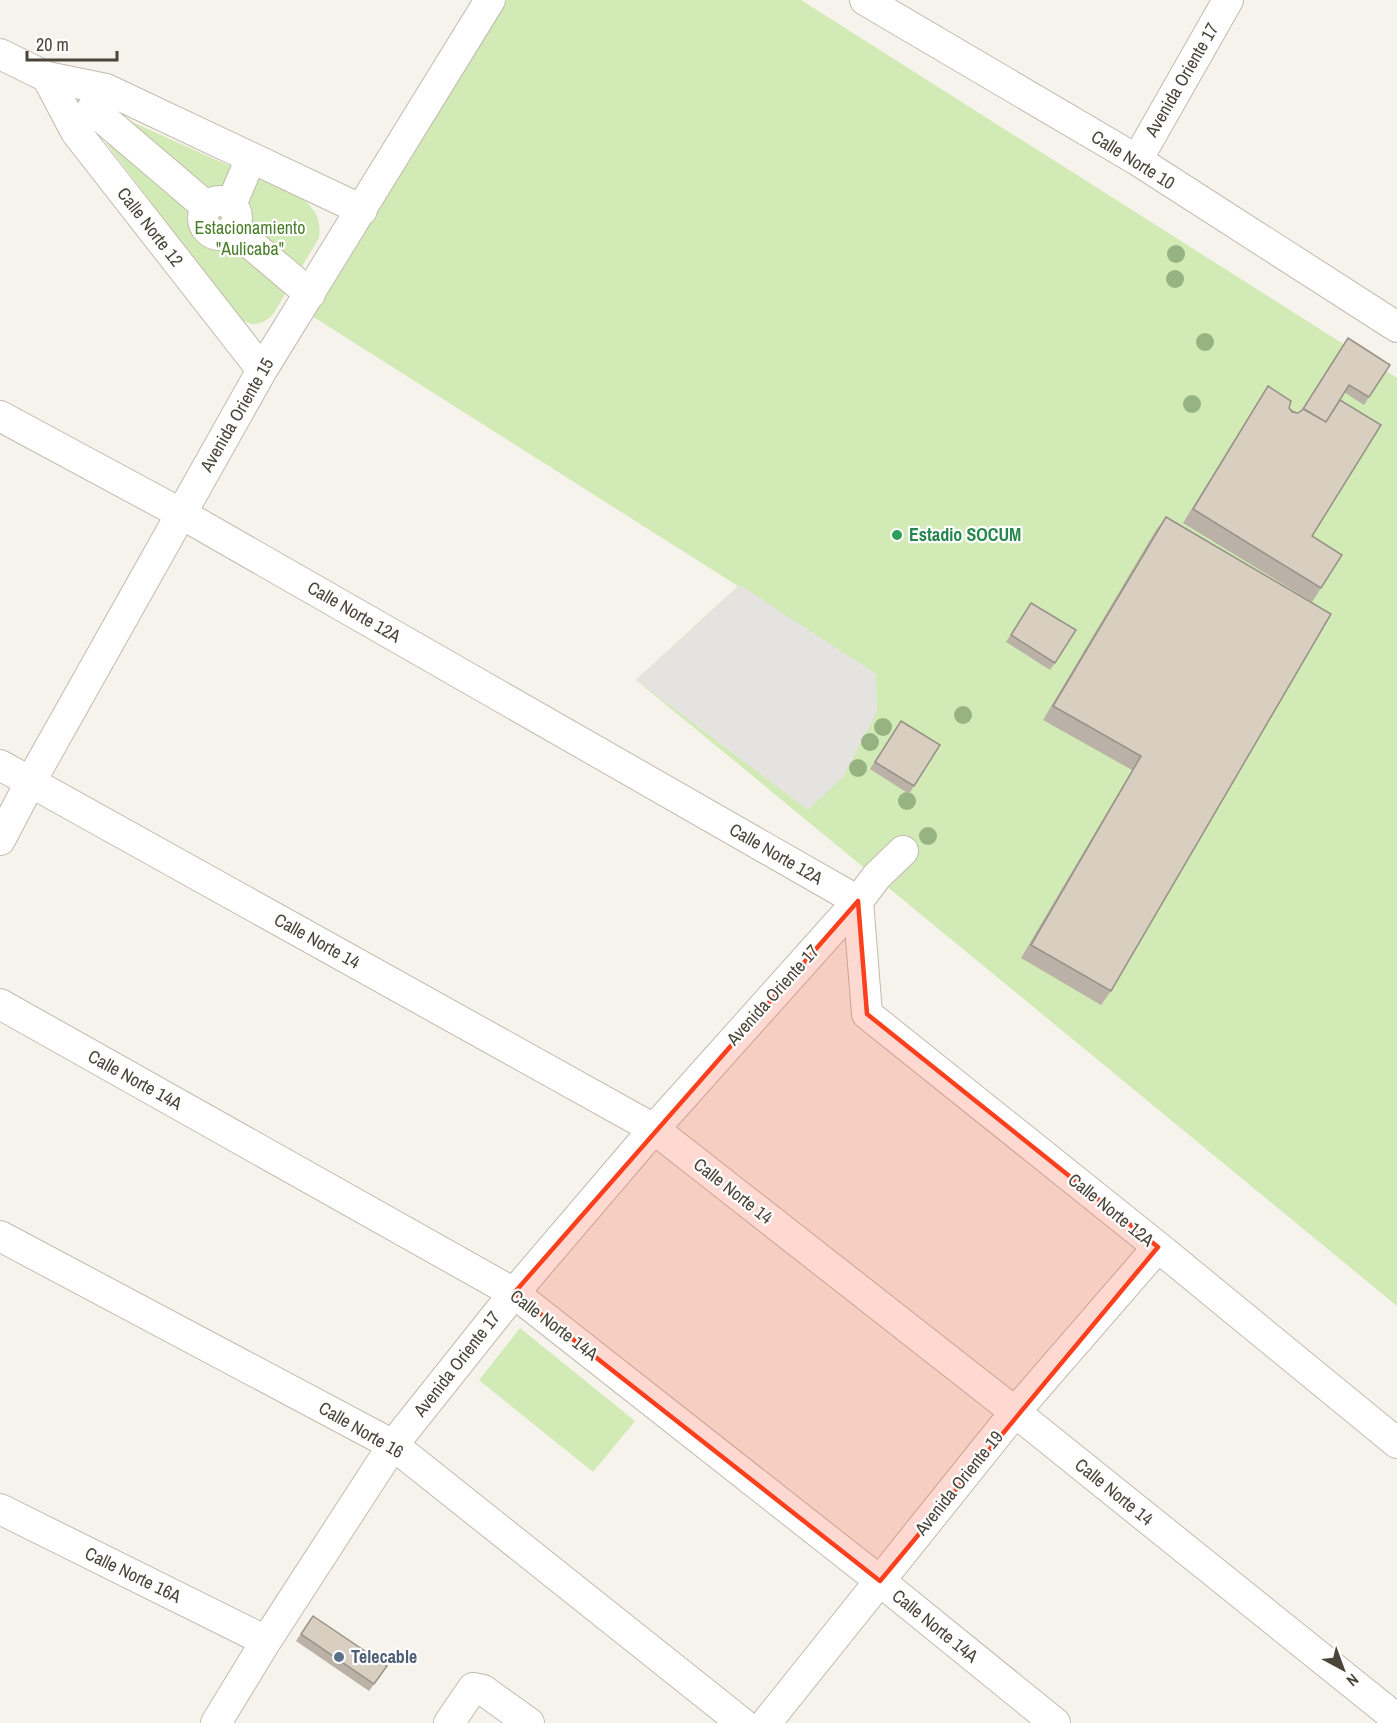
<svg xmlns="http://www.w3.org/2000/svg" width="1397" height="1723" font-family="'Archivo Narrow',sans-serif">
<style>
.green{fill:#d2eab5}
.parking{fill:#e5e3e0}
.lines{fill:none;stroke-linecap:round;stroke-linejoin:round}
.minor-casing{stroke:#c2bbae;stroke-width:32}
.minor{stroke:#fff;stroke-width:30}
.tree{fill:#97b381}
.wall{fill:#bab2a6}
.building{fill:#d8cfc1;stroke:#979187;stroke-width:1.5}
.marked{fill:#fc3f1d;fill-opacity:0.2;stroke:#fc3f1d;stroke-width:4.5;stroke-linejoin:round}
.leisure-dot{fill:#2e9e5b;stroke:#fff;stroke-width:2}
.service-dot{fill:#5c6f8a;stroke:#fff;stroke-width:2}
.labels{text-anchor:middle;stroke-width:4.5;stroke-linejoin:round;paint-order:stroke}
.street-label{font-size:18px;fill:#4b4439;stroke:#fff}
.park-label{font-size:18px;fill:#4a7f2a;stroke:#fff}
.leisure-label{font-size:18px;font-weight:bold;fill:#27864d;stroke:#fff;text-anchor:start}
.service-label{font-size:18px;font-weight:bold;fill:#4e5e75;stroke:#fff;text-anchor:start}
</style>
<rect width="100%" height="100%" fill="#f6f3ec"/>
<!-- green -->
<path class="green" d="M507,0H801L1397,378V1306L636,680L738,586L312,316Z
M128,120L302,199C317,210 321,220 319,238L272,316C260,325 254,327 240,319L107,144L105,136Z
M520,1328L635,1421L593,1472L479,1380Z"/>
<!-- parking -->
<path class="parking" d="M740,585L876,674L877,712L843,777L808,810L636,680Z"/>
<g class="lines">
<defs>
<path id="minor" d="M865,0L1137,160L1397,327
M0,54L47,77L106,89L362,210
M47,77L76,132L262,370
M92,109L207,207
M1137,160L1228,0
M203 218a17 17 0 1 1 34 0a17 17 0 1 1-34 0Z
M231,205L251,158
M233,229L310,294
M0,416L180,513L858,901L867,1014L1158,1247L1397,1443
M0,765L654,1129L1015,1412L1397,1719
M0,840L31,781L262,370L490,0
M0,1004L514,1293L880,1581L1055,1723
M0,1236L393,1445L742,1723
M0,1509L266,1641
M216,1723L266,1641L393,1445L514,1293L654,1129L858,901L877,876L903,851
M449,1723L473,1688L483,1690L529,1723
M766,1723L1015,1412L1158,1247"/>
</defs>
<!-- minor casing -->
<use href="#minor" class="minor-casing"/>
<!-- minor -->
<use href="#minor" class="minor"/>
</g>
<!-- trees -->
<g class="tree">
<circle cx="1176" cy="254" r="9"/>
<circle cx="1175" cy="279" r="9"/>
<circle cx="1205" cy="342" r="9"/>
<circle cx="1192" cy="404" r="9"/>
<circle cx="963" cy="715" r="9"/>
<circle cx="883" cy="727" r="9"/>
<circle cx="870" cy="742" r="9"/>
<circle cx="858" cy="768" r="9"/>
<circle cx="907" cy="801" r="9"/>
<circle cx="928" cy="836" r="9"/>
</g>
<!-- wall -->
<path class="wall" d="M1343,345L1369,397L1364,405L1344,392L1334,409L1312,536L1321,588L1312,602L1183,523L1259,400L1268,386L1289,408L1298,413L1302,410Z
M1166,517L1331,614L1111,991L1101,1005L1021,958L1132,770L1043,720L1156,530Z
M1026,610L1055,663L1050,670L1006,642Z
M896,728L914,786L909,794L870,769Z
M313,1616L387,1666L369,1691L296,1641Z"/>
<!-- building -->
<path class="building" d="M1348,338L1390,365L1369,397L1349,385L1326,422L1303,409Z
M1268,386L1291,401L1289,408L1292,412L1298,413L1304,409L1326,422L1340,400L1381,425L1312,536L1342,555L1321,588L1193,509Z
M1166,517L1331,614L1111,991L1031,945L1141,756L1053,706Z
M1031,603L1076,630L1055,663L1011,635Z
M901,721L940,745L914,786L875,762Z
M313,1616L387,1666L374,1684L301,1634Z"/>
<!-- marked area -->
<path class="marked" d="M858,901L867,1014L1158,1247L880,1581L514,1293Z"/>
<!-- markers -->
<circle class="leisure-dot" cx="897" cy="535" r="6"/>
<circle class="service-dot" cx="339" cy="1657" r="6"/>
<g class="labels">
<!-- street labels -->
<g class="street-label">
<text transform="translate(1182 80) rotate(-60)" y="6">Avenida Oriente 17</text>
<text transform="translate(1133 160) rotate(32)" y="6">Calle Norte 10</text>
<text transform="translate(150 227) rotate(52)" y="6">Calle Norte 12</text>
<text transform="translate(237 415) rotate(-60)" y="6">Avenida Oriente 15</text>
<text transform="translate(354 612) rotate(30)" y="6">Calle Norte 12A</text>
<text transform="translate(776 854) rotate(30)" y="6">Calle Norte 12A</text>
<text transform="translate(317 941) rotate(29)" y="6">Calle Norte 14</text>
<text transform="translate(773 995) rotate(-48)" y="6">Avenida Oriente 17</text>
<text transform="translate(135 1080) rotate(29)" y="6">Calle Norte 14A</text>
<text transform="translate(733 1191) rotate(38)" y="6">Calle Norte 14</text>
<text transform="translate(1111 1210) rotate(39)" y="6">Calle Norte 12A</text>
<text transform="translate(554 1325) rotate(37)" y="6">Calle Norte 14A</text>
<text transform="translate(457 1364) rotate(-52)" y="6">Avenida Oriente 17</text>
<text transform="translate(361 1430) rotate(30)" y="6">Calle Norte 16</text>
<text transform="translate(959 1483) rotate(-51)" y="6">Avenida Oriente 19</text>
<text transform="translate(1114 1492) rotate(39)" y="6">Calle Norte 14</text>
<text transform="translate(133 1575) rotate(26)" y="6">Calle Norte 16A</text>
<text transform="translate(935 1626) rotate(39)" y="6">Calle Norte 14A</text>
</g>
<!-- park labels -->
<g class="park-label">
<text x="250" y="234">Estacionamiento<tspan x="250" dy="21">"Aulicaba"</tspan></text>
</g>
<!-- leisure labels -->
<g class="leisure-label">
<text x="909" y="541">Estadio SOCUM</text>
</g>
<!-- service labels -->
<g class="service-label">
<text x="351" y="1663">Telecable</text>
</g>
</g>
<!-- north arrow -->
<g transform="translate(1343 1669) rotate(139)" stroke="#ffffff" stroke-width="4.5" paint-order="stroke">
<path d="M0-4.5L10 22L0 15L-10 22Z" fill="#4b4439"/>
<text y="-9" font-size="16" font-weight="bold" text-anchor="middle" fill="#4b4439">N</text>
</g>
<!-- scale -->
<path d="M27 51v9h90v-9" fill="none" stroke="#4b4439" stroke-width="3"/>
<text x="36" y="51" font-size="18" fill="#4b4439" stroke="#ffffff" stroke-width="4.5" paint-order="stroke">20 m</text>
</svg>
